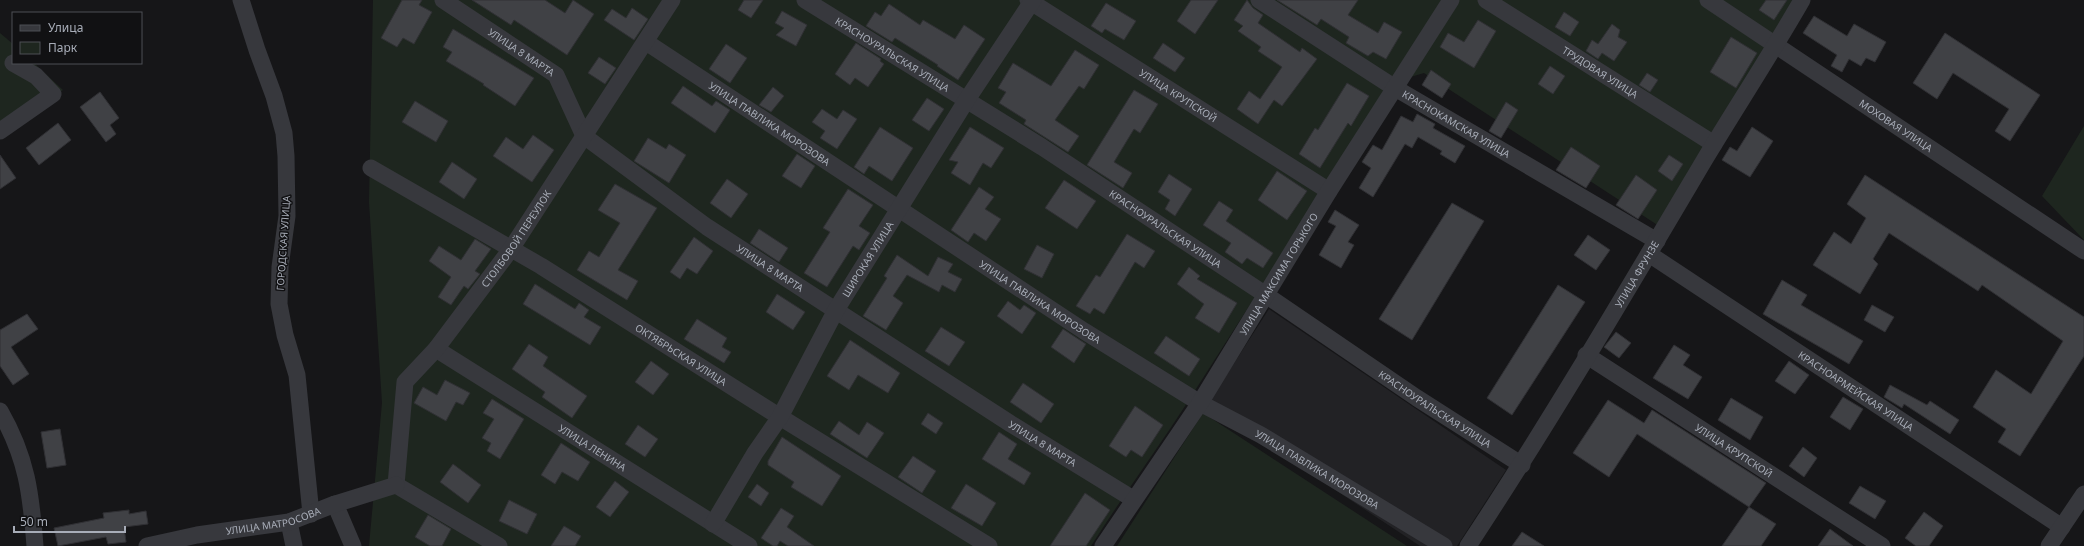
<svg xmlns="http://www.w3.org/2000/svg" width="2084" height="546" font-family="'Noto Sans',sans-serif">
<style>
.built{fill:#222225}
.green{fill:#1e261f}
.building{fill:#404145;stroke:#303034}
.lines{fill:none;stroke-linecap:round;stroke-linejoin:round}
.minor{stroke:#37383d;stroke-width:17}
.labels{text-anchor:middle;stroke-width:3;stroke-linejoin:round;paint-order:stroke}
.street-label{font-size:10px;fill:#a8adb8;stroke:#111113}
</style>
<rect width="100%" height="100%" fill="#161618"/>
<!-- built -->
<path class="built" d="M1269,309L1506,470L1457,546H1420L1207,405Z"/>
<!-- green -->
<path class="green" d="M373,0H1807L1659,226L1424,73L1397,81C1325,187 1256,295 1187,403C1156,451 1122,497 1091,546H369L382,403L369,202Z
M0,33L13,44V63H34L63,90L0,133Z
M2084,126V240L2042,196Z
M1203,413L1407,546H1117Z"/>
<!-- building -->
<path class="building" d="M402,0H422L419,5L432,12L414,44L403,38L397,47L381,38Z
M472,0H545L565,13L573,0L594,14L567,55L514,20L511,25Z
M744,0H763L751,18L738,10Z
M1191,0H1218L1195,34L1177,21Z
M1247,0L1253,8L1263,15L1258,23L1300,52L1302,48L1317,59L1282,106L1274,100L1258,124L1237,109L1249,91L1260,99L1282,67L1258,51L1261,47L1238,31L1243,26L1234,20Z
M1277,0H1358L1348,15L1378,33L1384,22L1402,32L1386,59L1373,52L1368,56L1346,43L1349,37L1321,19L1317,25Z
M1766,0H1787L1774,20L1759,10Z
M1106,3L1136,21L1124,40L1105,29L1102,33L1091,26Z
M889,4L920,25L923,20L955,39L964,25L985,39L958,80L937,66L938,65L895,38L892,42L866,26L875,12L881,16Z
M632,8L648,19L634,40L604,20L612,9L626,18Z
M782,11L807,25L796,46L776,35L784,28L775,23Z
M1564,12L1579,22L1570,36L1555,27Z
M1814,16L1847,36L1854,24L1886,42L1875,62L1866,58L1861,66L1849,59L1842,72L1831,66L1837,55L1803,33Z
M1478,20L1496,31L1474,68L1440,47L1448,33L1464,42Z
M1612,24L1620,30L1618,37L1627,42L1614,61L1602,53L1598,59L1586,51L1592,40L1598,44Z
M453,29L534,78L515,106L483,85L484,84L446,61L452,52L443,47Z
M1945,33L2040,95L2010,141L1995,131L2009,109L1953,73L1937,99L1913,83Z
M1731,37L1757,53L1736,88L1710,72Z
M856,43L881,59L880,61L884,64L868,87L855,78L850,85L835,74Z
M1163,43L1185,58L1175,72L1153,58Z
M726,44L747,58L730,83L709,69Z
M1075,50L1099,65L1084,89L1079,86L1055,120L1079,136L1068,152L1024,124L1026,120L999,103L1006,92L998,88L1013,63L1051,86Z
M599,57L616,68L605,84L588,73Z
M1550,66L1565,76L1553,94L1538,84Z
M1431,70L1451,84L1442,98L1422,85Z
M1647,73L1658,80L1650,92L1639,85Z
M1347,83L1369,96L1351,126L1348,123L1320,168L1299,154L1315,128L1318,130Z
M683,86L712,106L716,101L730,110L715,133L671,103Z
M773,87L784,96L771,112L759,105Z
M1134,90L1158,104L1140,133L1134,129L1114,162L1132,173L1123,188L1087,165Z
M100,92L119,118L110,125L116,134L106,142L80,107Z
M927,98L944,109L929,131L912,120Z
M415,101L448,121L436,142L402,122Z
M1506,102L1518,110L1501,138L1489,131Z
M822,109L837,119L843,110L857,119L837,149L820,138L825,131L812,122Z
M1417,114L1435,124L1433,128L1465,146L1455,163L1440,154L1442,151L1418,137L1412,148L1405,144L1373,197L1359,188L1371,168L1362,162L1373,145L1382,150L1401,116L1413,122Z
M58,123L71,140L39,165L26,148Z
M880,127L913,148L892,181L869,166L864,174L854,167Z
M970,127L1004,148L991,168L983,163L970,185L951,173L958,162L949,160Z
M1752,127L1773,141L1750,177L1722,160L1730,147L1737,151Z
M533,135L554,150L532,182L493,156L506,137L523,149Z
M648,138L666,149L669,144L686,155L669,183L634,161Z
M1571,147L1600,166L1586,188L1556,170Z
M797,154L815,166L801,188L782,176Z
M0,155L16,178L0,189Z
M1669,155L1683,164L1672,181L1658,171Z
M452,162L477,179L464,199L439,182Z
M1277,171L1307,191L1287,220L1258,200Z
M1169,174L1192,189L1175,216L1165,209L1170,200L1158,192Z
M1636,175L1657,190L1638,219L1616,205Z
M1865,175L2084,317V356L2020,456L1998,442L2006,429L1973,407L1996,370L2031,394L2063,341L1982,285L1978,291L1889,233L1873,259L1878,264L1860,294L1813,265L1834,232L1851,244L1866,218L1847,204Z
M727,179L748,194L731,218L710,203Z
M1064,180L1096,201L1077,229L1045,208Z
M615,184L657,208L618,270L638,281L627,300L577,270L589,251L599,257L620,223L598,210Z
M979,187L994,197L985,209L1001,219L986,241L974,233L968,242L951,230Z
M848,189L873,205L859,226L870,233L859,250L853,246L827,287L804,273L830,232L823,228Z
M1219,201L1233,210L1226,221L1273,253L1263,268L1247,258L1242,264L1225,252L1231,243L1203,225Z
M1452,203L1484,221L1412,340L1379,319Z
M1335,210L1359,225L1348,242L1354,245L1341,268L1319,255L1336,226L1328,222Z
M759,229L788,248L779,262L750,243Z
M1127,234L1155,251L1144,268L1135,262L1104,314L1094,308L1090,314L1076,306L1096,275L1100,277Z
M1588,235L1610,250L1596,270L1574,255Z
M694,237L713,251L697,274L687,268L680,279L670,272Z
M475,239L491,249L475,271L480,274L468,289L464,286L451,305L438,297L451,277L429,261L439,246L461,260Z
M1037,245L1054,254L1042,278L1024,269Z
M897,255L928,276L938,257L953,264L948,272L962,279L955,292L942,285L939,292L907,275L893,296L903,303L886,330L863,316L887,278L884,276Z
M1189,267L1200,276L1197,279L1237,303L1219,333L1195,318L1204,304L1177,284Z
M1782,280L1807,295L1801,305L1863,341L1849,364L1763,314Z
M535,284L575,309L579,303L589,310L584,317L601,327L590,345L523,304Z
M1558,285L1585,302L1512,415L1487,398Z
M777,294L805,312L793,330L766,312Z
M1008,301L1020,310L1024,305L1036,313L1022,334L997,316Z
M1872,305L1894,317L1885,332L1864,320Z
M27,314L38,329L11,347L29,374L13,385L0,366V330Z
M697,319L727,338L722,347L731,352L724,363L684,339Z
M941,327L965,342L949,366L925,351Z
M1063,329L1086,344L1074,363L1051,347Z
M1616,332L1631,343L1619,358L1604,347Z
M1166,336L1200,359L1189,376L1154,353Z
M850,340L900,373L888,393L858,375L849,390L827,376Z
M529,344L548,357L543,366L587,396L572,418L542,397L545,392L512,369Z
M1674,345L1690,355L1683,365L1702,377L1688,399L1653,378Z
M651,361L669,374L653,395L635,382Z
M1789,361L1809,375L1795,394L1775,381Z
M445,380L470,393L463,405L456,402L446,421L414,403L423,387L437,395Z
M1023,383L1054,404L1041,423L1010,402Z
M1890,385L1927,405L1930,401L1959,420L1950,434L1904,404L1902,408L1884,397Z
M1843,397L1863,409L1850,430L1830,417Z
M1731,398L1763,417L1750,440L1718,420Z
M492,399L524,419L500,459L487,451L491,443L482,438L494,419L483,413Z
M1608,400L1644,423L1652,410L1766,483L1749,507L1637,434L1609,477L1573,453Z
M1135,406L1163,425L1142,457L1131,450L1126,457L1109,446Z
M928,413L943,423L936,434L921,424Z
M839,421L859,435L867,422L884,433L867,458L830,434Z
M638,425L658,439L645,457L625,444Z
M60,429L66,465L47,468L41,432Z
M999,432L1017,444L1008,459L1031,473L1024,485L982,459Z
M782,437L841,476L822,506L791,487L794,482L768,465V461Z
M561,443L590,462L578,481L562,472L555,484L541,475Z
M1803,447L1817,458L1804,477L1789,466Z
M913,456L936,471L922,493L898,477Z
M453,464L481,485L468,503L440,482Z
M615,481L629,492L610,517L596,507Z
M757,484L769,493L761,506L748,497Z
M966,484L996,503L982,526L951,508Z
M1860,486L1886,501L1875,519L1849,503Z
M1085,493L1110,510L1086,546H1050Z
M509,500L537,514L527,534L499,521Z
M1749,507L1776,524L1761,546H1722Z
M781,508L794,516L787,527L814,546H788L780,541L777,546H773L761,538Z
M129,510V514L146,511L148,524L124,527L126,542L108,544L106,537L58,546L54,528L104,518L103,513Z
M1924,512L1943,526L1929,546H1916L1905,538Z
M428,515L451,529L442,546H430L415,537Z
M564,526L581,536L575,546H551Z
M1830,529L1853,546H1818Z
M1522,532L1544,546H1512Z"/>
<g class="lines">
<!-- minor -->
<g class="minor">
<path d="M241,0L257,50L274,96L284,133L286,156L287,216L280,267L279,304L285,335L297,375L311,514"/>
<path id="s1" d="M443,0L556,75L584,136L707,227L1011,424L1133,499"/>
<path id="s2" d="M805,0L1042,147L1266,295L1417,398L1522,465"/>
<path id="s3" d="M1028,0L1329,191"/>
<path id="s4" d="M1259,0L1395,88L1657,241"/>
<path id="s5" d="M1486,0L1714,144"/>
<path id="s6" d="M1708,0L2084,251"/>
<path id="s7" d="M646,42L1084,331L1200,403L1261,435L1444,546"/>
<path d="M0,131L53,94L36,76L13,63"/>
<path id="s8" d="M371,168L541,266L780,417L989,546"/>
<path id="s9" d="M1649,254L2062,527"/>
<path id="s10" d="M436,349L749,546"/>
<path id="s11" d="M1586,355L1882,546"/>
<path d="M0,411C27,458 31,494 35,546"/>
<path id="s12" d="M396,485L405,382L436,349L511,249L672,0"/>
<path d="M396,485L499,546"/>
<path d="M335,504L353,546"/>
<path d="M289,522L294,546"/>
<path id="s13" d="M713,524L755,453L780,417L836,310L966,101L1033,0"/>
<path id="s14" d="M147,546L197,535L289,522L335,504L396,485"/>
<path id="s15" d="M1103,546L1200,403L1329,191L1451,0"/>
<path id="s16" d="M1468,546C1551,420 1628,289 1705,159C1737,106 1771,54 1802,0"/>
<path d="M2049,546L2084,494"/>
</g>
</g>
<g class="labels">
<!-- street labels -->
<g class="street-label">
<text dy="4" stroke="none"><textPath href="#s1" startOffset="94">УЛИЦА 8 МАРТА</textPath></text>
<text dy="4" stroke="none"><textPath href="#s2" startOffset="103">КРАСНОУРАЛЬСКАЯ УЛИЦА</textPath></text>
<text dy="4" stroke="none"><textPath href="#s5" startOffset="135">ТРУДОВАЯ УЛИЦА</textPath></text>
<text dy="4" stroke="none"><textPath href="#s3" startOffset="178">УЛИЦА КРУПСКОЙ</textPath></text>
<text dy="4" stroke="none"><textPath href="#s7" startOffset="148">УЛИЦА ПАВЛИКА МОРОЗОВА</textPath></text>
<text dy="4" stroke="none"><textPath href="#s4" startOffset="233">КРАСНОКАМСКАЯ УЛИЦА</textPath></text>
<text dy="4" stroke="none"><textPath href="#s6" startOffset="226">МОХОВАЯ УЛИЦА</textPath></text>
<text dy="4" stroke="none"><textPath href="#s2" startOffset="427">КРАСНОУРАЛЬСКАЯ УЛИЦА</textPath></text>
<text dy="4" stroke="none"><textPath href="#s12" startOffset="285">СТОЛБОВОЙ ПЕРЕУЛОК</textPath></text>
<text transform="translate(283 243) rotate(-86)" y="4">ГОРОДСКАЯ УЛИЦА</text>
<text dy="4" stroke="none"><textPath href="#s13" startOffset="307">ШИРОКАЯ УЛИЦА</textPath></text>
<text dy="4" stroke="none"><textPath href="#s1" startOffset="431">УЛИЦА 8 МАРТА</textPath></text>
<text dy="4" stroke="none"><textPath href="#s15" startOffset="324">УЛИЦА МАКСИМА ГОРЬКОГО</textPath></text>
<text dy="4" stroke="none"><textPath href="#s16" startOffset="320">УЛИЦА ФРУНЗЕ</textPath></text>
<text dy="4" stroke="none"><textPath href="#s7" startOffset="472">УЛИЦА ПАВЛИКА МОРОЗОВА</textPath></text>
<text dy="4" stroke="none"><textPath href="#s8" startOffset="362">ОКТЯБРЬСКАЯ УЛИЦА</textPath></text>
<text dy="4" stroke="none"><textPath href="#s9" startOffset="248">КРАСНОАРМЕЙСКАЯ УЛИЦА</textPath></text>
<text dy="4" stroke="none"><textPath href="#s2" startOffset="751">КРАСНОУРАЛЬСКАЯ УЛИЦА</textPath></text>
<text dy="4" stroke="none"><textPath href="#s1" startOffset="755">УЛИЦА 8 МАРТА</textPath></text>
<text dy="4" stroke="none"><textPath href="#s10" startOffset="185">УЛИЦА ЛЕНИНА</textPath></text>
<text dy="4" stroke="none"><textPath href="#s11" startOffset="176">УЛИЦА КРУПСКОЙ</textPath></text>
<text dy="4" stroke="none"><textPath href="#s7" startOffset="796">УЛИЦА ПАВЛИКА МОРОЗОВА</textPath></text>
<text dy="4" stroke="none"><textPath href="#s14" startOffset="129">УЛИЦА МАТРОСОВА</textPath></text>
</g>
</g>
<!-- legend -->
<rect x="12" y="12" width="130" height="52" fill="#111113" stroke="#4d4f55"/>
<rect x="20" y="25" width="20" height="6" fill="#37383d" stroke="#4d4f55"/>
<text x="48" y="32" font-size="12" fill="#a8adb8">Улица</text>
<rect x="20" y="42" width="20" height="12" fill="#1e261f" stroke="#4d4f55"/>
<text x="48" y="52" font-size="12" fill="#a8adb8">Парк</text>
<!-- scale -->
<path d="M14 526v6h111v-6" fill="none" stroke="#a8adb8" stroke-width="2"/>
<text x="20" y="526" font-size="12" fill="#a8adb8" stroke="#111113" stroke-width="3" paint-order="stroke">50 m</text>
</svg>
